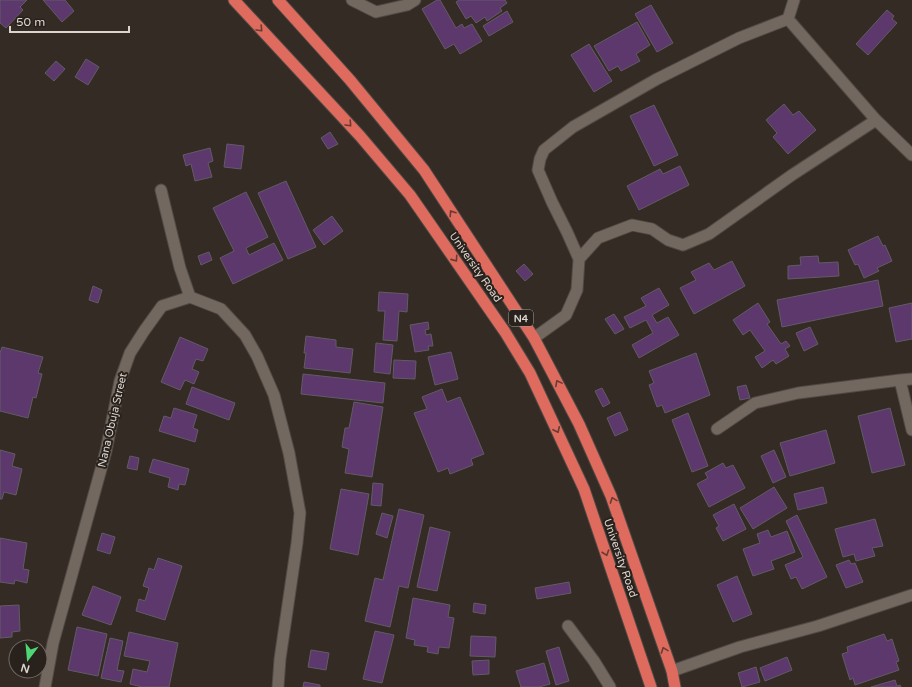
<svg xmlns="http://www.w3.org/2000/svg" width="912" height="687" font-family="'Varela Round',sans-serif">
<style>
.building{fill:#5d386c;stroke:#625b65}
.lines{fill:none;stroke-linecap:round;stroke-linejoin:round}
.minor-casing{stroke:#514944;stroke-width:13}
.trunk-casing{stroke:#514944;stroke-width:13}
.minor{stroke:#726860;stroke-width:11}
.trunk{stroke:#df6b5e;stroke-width:11}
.oneway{stroke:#693b32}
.labels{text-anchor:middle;stroke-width:4;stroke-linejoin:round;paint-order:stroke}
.shield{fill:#29211b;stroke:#a69f9a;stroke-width:1}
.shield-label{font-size:10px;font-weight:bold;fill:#dbd5d1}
.street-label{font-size:11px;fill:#dbd5d1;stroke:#29211b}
</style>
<rect width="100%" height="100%" fill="#332b24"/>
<!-- building -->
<path class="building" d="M0,0H27L20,7L23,10L6,28L0,23Z
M43,0H65L74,11L62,22Z
M437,0H440L456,28L462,24L464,28L472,24L482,41L460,54L454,44L445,49L422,9Z
M459,0H505L507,3L500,8L502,11L487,21L485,17L476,23L471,16L466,19L456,2Z
M651,5L673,43L657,52L635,14Z
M887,10L894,16L892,19L897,23L868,55L856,44Z
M507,11L513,22L489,36L483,26Z
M637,22L650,45L636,54L640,61L621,71L618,66L609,71L594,46Z
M589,44L612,81L594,92L571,55Z
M86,59L99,67L88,85L75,77Z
M56,61L65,69L54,81L45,73Z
M784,104L793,115L799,111L816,130L788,154L773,137L777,133L766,120Z
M654,105L678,155L654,166L630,116Z
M330,132L338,144L328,149L321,138Z
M227,144L244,146L241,169L224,167Z
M210,148L213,161L208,163L212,177L195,181L191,164L186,166L183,155Z
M680,166L689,185L639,210L627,186L660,169L663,174Z
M286,181L316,247L288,259L258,193Z
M246,192L268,237L246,248L249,255L274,243L283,260L233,284L220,258L234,251L213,208Z
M332,216L343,231L324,245L313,230Z
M878,236L883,246L885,245L892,261L877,268L879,271L864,278L858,264L855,265L848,250Z
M209,252L212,260L201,265L198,256Z
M818,256L819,263L838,262L839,276L788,279V266L801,265L800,257Z
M732,261L745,286L694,314L680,288L696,280L691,272L709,263L714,270Z
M524,264L533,274L525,281L516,271Z
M878,280L883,306L782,327L777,300Z
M93,286L102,290L98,303L89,300Z
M659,288L669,305L652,315L657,323L668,317L679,335L639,358L632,345L653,333L646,320L630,328L624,317L646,306L641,298Z
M379,292L408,294L407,312L399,311L397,341L383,340L385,311H378Z
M758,303L770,322L767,324L781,344L786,341L790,346L785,349L789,356L776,364L773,360L762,368L755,357L765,351L750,330L743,335L733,320Z
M912,303V339L896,342L889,308Z
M614,314L624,329L615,334L605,319Z
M428,322L429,329L425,330L426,335L431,334L433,346H428L429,350L415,352L410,325Z
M810,327L818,344L804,351L796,333Z
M306,336L336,340V347L353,349L350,373L304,368L306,353H304Z
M180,337L208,349L203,361L196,359L192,369L199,372L194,384L185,380L180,390L161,382Z
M376,343L393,345L390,374L374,372Z
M2,347L43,357L38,373L42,374L36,398L33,397L28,418L0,411V353Z
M451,352L458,379L435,385L428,357Z
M696,353L710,395L665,413L662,405L657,407L649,385L654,383L649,371Z
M394,360L416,361L415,379L393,378Z
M303,374L385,383L383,403L301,394Z
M746,385L750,398L740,400L737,387Z
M192,387L235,403L229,420L186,404Z
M602,388L610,403L603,407L595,391Z
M442,389L447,402L460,397L484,454L471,459L473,465L450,474L448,468L438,472L414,413L427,409L422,397Z
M354,402L383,407L372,477L345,473L349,449L342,447L345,428H349Z
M174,408L197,415L193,428L198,430L195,442L159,431L164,416L171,418Z
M890,408L905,465L872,473L858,416Z
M620,412L628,430L615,436L607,418Z
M688,413L708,466L692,472L672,420Z
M826,430L835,463L790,476L780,443Z
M0,450L15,454L12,466L22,469L16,495L4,492L2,499H0Z
M774,450L786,477L773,483L761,456Z
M130,456L139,458L137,470L127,468Z
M153,459L189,469L185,485L179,484L178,490L168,487L170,478L149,472Z
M723,463L726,468L733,465L745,488L709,507L697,484L708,478L705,473Z
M373,483L383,484L381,506L371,505Z
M774,487L787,508L753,529L740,508Z
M823,487L827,503L798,510L794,494Z
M341,489L369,494L358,555L330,549Z
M734,504L746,529L723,541L716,528L719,526L713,515Z
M399,509L424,515L408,588L399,586L390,627L365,621L375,578L383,580Z
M382,513L393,516L387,538L376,534Z
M797,515L827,577L802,589L796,577L791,579L785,565L803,557L786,521Z
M875,519L883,546L872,548L875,556L856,561L854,554L843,557L835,529Z
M430,527L450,532L437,591L417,587Z
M768,530L771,537L787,531L795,552L771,561L774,569L753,576L743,549L760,543L757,534Z
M102,533L115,537L110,554L97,550Z
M0,538L27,543L23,569L29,570L27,583L15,580L14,584L0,582Z
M158,558L182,566L165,620L136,611L139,599L145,601L149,588L143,586L149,568L154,570Z
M849,560L851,564L855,563L863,582L846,588L836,565Z
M737,576L752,614L733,622L717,585Z
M569,582L571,593L537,599L535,588Z
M93,586L121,597L111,625L82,615Z
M413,598L450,605L448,617L454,618L449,648L439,647L438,654L427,652L428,647L414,645L415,640L406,638Z
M474,603L486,605L485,614L473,612Z
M19,605L20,631L12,632V637L0,638V606Z
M77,627L107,634L98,676L68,670Z
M375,631L394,635L382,683L363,679Z
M129,632L178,643L169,687H142L130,684L133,669L147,672L150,661L124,656Z
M884,634L887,641L892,639L899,661L896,662L899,670L855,685L853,678L850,680L842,654L848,652L847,647Z
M471,636L496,637L495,657L470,656Z
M110,638L123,641L117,670L124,671L121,682L101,678Z
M559,647L569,681L556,685L546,651Z
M311,650L329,653L326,670L308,667Z
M787,657L792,670L765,681L760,668Z
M489,660V674L473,675L472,661Z
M544,663L550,684L539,687H521L516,671Z
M756,667L760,682L742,687L738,673Z
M895,680L897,686L900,685L901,687H871Z
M304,682L320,685V687H303Z"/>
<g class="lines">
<defs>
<path id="minor" d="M352,0L376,12L407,5L415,0
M794,0L788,19L876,120L912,155
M161,190L180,268L190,297
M579,259L567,232L552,202L538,170L540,159L544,150L573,127L657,79L739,38L788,19
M534,338L566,315L577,290L579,259L598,238L632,225L652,229L668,240L683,245L709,234L792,175L876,120
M912,379L900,380L912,430
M717,429L755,403L798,393L900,380
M568,626L594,661L610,687
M672,671L740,647L818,626L912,595
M45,687L53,643L106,451L120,381L130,353L144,331L162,306L190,297L221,309L245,335L257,356L274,395L289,453L300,513L297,543L280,659L278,687"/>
<path id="trunk" d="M234,0L360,136L410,195L505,332L530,373L584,489L651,687
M278,0L350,80L424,170L534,338L579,424L611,496L672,671L675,687"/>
</defs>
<!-- minor casing -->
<use href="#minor" class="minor-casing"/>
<!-- trunk casing -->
<use href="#trunk" class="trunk-casing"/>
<!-- minor -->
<use href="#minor" class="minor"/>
<!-- trunk -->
<use href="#trunk" class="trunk"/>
</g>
<!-- one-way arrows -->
<defs><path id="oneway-chevron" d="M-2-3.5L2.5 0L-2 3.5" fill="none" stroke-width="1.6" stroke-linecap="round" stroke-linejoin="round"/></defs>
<g class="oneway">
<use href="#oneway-chevron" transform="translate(260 29) rotate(47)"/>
<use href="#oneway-chevron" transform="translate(349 124) rotate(47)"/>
<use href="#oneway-chevron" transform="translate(452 213) rotate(-123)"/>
<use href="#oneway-chevron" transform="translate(455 259) rotate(55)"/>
<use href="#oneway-chevron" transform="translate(558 383) rotate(-118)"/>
<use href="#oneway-chevron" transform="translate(557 430) rotate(65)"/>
<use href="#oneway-chevron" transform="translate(613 500) rotate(-110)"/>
<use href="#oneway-chevron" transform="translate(606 553) rotate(71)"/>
<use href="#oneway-chevron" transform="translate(664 650) rotate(-110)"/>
</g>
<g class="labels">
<!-- shield labels -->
<rect class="shield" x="509" y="310" width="24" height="16" rx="3"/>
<g class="shield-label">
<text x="521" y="322">N4</text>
</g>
<!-- street labels -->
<g class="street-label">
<text transform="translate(476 267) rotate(55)" y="4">University Road</text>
<text transform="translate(112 420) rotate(-77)" y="4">Nana Obuja Street</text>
<text transform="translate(621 558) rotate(71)" y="4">University Road</text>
</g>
</g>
<!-- north arrow -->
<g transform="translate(28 659) rotate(196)"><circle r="19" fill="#29211b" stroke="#706964"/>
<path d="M0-3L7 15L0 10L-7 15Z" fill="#4ed675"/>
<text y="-6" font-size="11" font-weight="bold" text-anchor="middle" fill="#dbd5d1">N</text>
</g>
<!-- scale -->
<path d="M10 26v6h119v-6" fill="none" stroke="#dbd5d1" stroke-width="2"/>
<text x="16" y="26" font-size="12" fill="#dbd5d1" stroke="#29211b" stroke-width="3" paint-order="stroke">50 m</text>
</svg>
